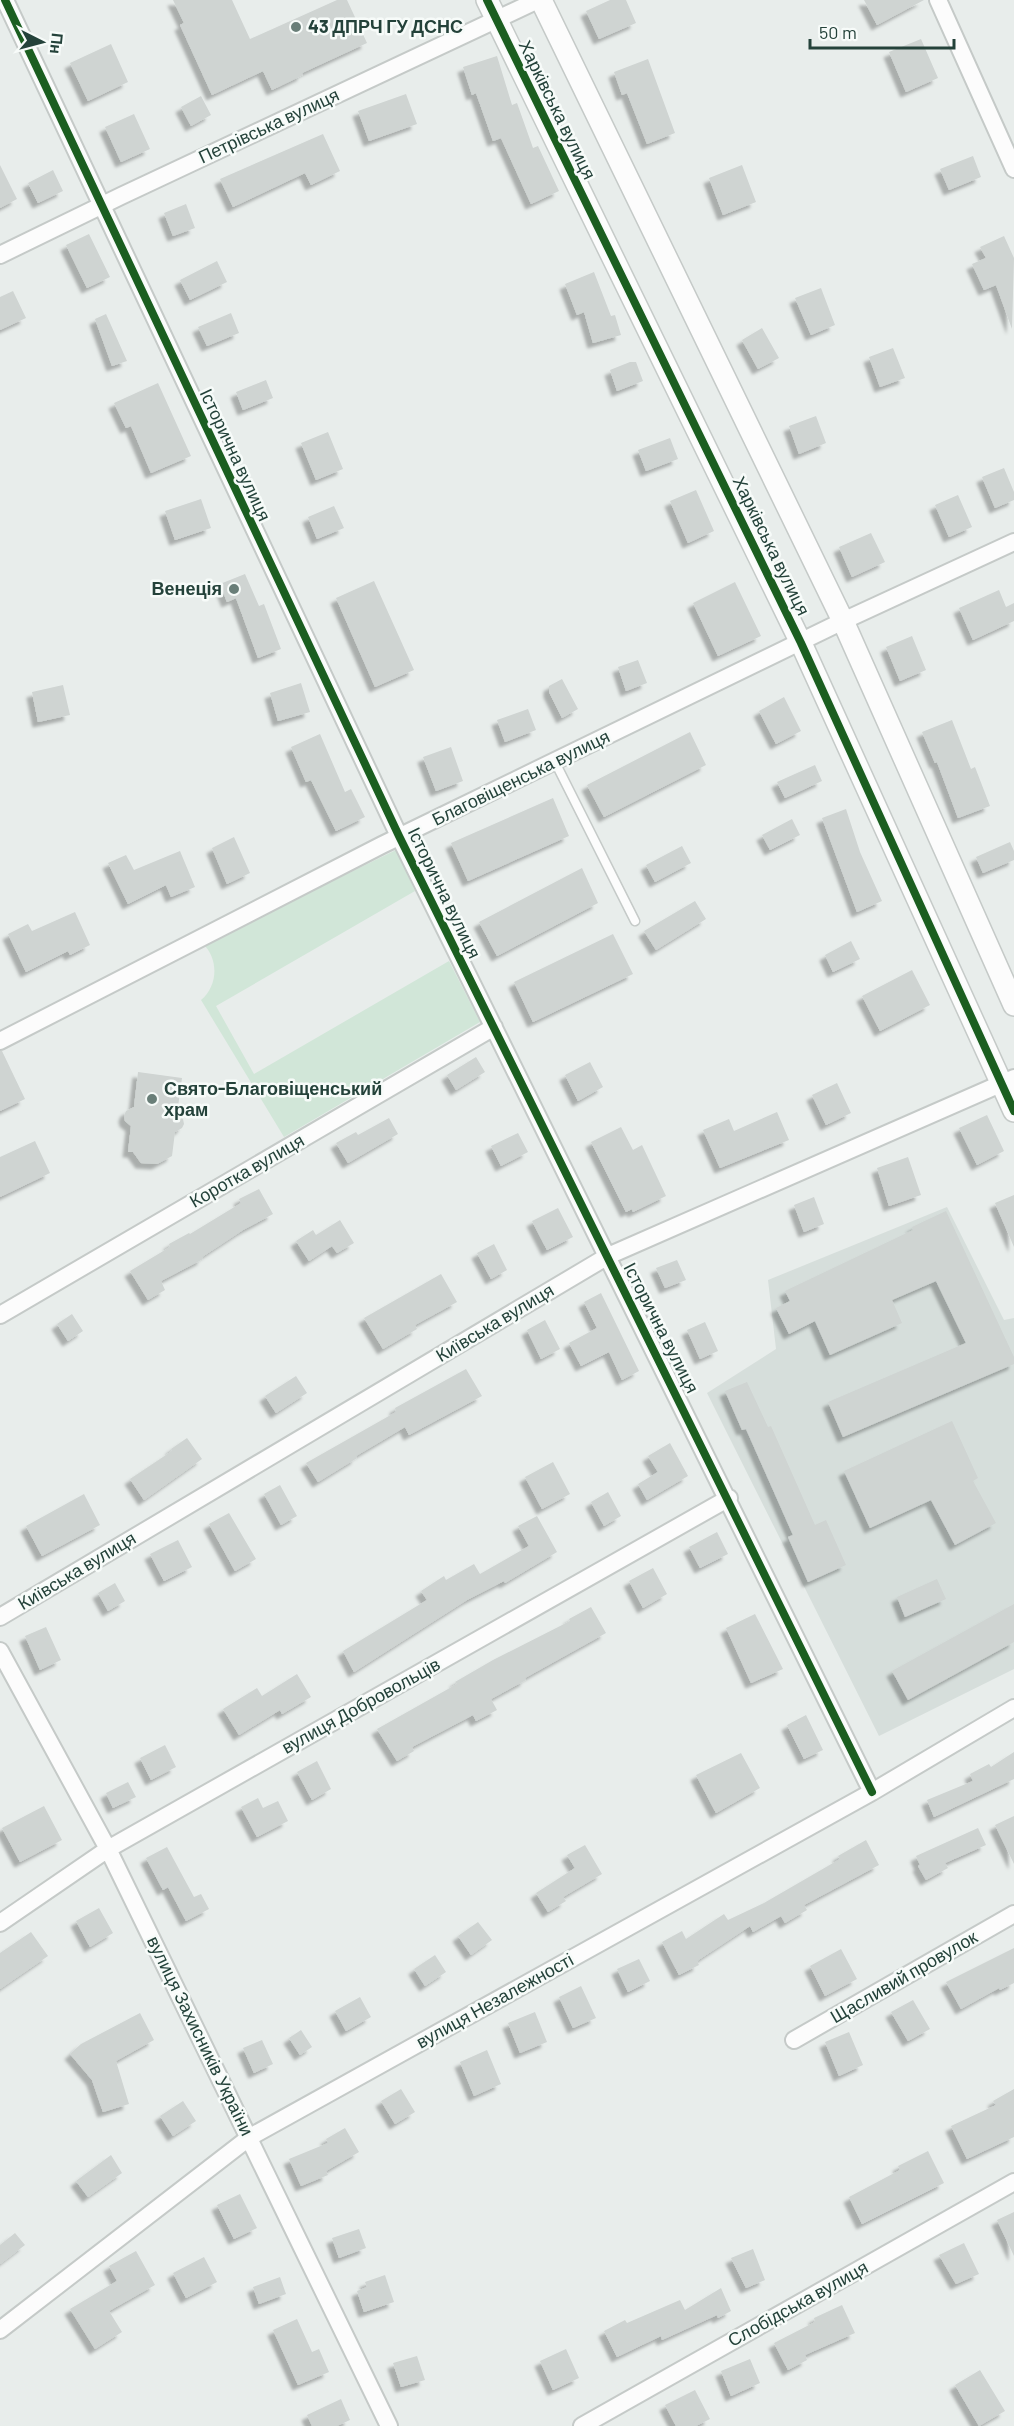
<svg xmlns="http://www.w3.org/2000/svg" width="1014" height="2426" font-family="Barlow,sans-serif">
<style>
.built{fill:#d6dedb}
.green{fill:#d1e6d8}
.building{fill:#cfd4d2;filter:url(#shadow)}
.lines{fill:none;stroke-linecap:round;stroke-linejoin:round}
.service-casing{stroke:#c5cac8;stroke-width:11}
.minor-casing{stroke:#c5cac8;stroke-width:20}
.tertiary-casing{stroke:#c5cac8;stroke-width:24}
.service{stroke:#fcfcfc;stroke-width:8}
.minor{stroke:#fcfcfc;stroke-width:16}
.tertiary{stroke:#fcfcfc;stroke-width:21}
.cycleway-casing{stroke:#f7fbf9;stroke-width:11}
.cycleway{stroke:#1b5e20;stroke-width:8}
.poi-dot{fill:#697e78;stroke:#f7fbf9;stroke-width:2}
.labels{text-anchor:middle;stroke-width:5;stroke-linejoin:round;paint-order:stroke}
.poi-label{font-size:18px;font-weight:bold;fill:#24423a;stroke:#f7fbf9;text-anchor:start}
.street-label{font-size:18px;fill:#24423a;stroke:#f7fbf9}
</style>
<defs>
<filter id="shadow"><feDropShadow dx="-5.5" dy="5.5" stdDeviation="1.5" flood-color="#0004"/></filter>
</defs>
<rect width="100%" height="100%" fill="#e8edeb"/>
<!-- built -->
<path class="built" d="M947,1207L1004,1320L1014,1318V1669L879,1736L707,1393L776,1349L768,1280Z"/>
<!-- green -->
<path class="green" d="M396,850L415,891L216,1006L254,1074L449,961L480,1022L284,1137L201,1000C218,986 219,959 203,944Z"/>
<!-- building -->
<path class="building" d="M173,0H232L250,39L337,0H347L367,43L302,73L303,75L272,90L263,71L212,95L180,25L184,23Z
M610,0H626L636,23L599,39L586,11Z
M864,0H924L877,25Z
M921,39L938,78L906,92L889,52Z
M111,44L128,82L88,101L70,63Z
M497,56L512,105L517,103L533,148L538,146L559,191L531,204L501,138L493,141L476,93L472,95L463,67Z
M648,59L675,133L647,144L627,93L622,95L614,72Z
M406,94L417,124L369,141L358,111Z
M201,96L211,115L191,126L181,107Z
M134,114L150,149L121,162L105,127Z
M323,134L340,171L311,185L305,173L233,207L220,179Z
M973,156L981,177L949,190L940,169Z
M0,165L17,199L0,208Z
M742,165L756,202L723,215L709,178Z
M53,170L63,191L38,203L28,183Z
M186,204L195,228L173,236L164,213Z
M89,234L110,277L87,288L66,245Z
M1004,236L1014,258L1012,329L996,285L984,290L972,264L986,258L980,247Z
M217,261L227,282L190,300L180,280Z
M594,272L611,316L615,315L621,335L593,343L584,312L577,315L565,284Z
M821,288L835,325L811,335L795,298Z
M13,291L26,318L0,330V297Z
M231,313L239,333L207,346L198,327Z
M106,314L127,361L112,366L95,319Z
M762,328L779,358L758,369L742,340Z
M893,348L905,378L880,387L869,357Z
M630,362H636L643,381L617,391L610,370Z
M266,380L273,398L243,410L236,392Z
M158,383L191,456L151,473L131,426L126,428L114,403Z
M816,416L826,443L799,454L789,426Z
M328,432L343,469L316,480L301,443Z
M670,438L678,459L646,471L638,450Z
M1004,468L1014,492V500L995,508L982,477Z
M696,490L714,531L688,543L670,501Z
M958,495L972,527L949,537L935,505Z
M201,499L211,528L175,540L165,511Z
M334,506L344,528L317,539L308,517Z
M871,533L885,562L852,577L839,547Z
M245,574L259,606L264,604L281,649L258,658L236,598L227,602L220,584Z
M374,581L414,670L375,687L336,598Z
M735,582L761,636L718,656L693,603Z
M999,590L1006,607L1014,603V621L973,640L959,608Z
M912,636L926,670L900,681L886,647Z
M638,660L647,683L626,691L618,667Z
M562,679L578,709L562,718L549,692V686Z
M301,683L310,712L278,721L270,693Z
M63,685L70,715L38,722L32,692Z
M784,697L801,731L776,744L759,711Z
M528,709L536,730L505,742L497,720Z
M952,720L971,769L975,767L990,806L958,818L937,762L935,763L922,732Z
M690,732L706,765L604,817L587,785Z
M320,734L345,792L351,789L365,817L336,831L311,780L306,782L291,747Z
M451,747L463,781L436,791L423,757Z
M815,765L822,781L785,798L777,782Z
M553,798L569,836L468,881L451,843Z
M846,809L860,852L882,901L857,912L822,818Z
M792,819L800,835L770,850L762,835Z
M234,837L250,873L227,884L212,848Z
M1010,842L1014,851V860L983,873L976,857Z
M682,846L691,863L655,882L646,865Z
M180,851L195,887L171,897L166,885L128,904L108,863L126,855L134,870Z
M582,868L598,903L497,956L479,922Z
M695,901L706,919L656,950L644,931Z
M75,912L90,945L70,955L68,951L26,972L8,934L28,924L32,931Z
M613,934L633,974L533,1022L514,982Z
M851,941L860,959L833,972L825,955Z
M912,970L930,1005L880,1031L862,996Z
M0,1051H2L25,1099L0,1111Z
M476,1057L485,1072L456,1090L447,1075Z
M590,1062L603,1087L578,1101L565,1075Z
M138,1072L182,1078L177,1114L183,1119L184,1124L182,1128L175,1132L172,1156L157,1164L141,1163L133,1152H128L131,1126L125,1121L124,1116L126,1111L134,1107Z
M837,1083L851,1113L826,1125L812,1095Z
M777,1112L789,1140L720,1168L703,1130L729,1119L734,1131Z
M987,1115L1004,1151L977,1165L959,1128Z
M389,1118L398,1134L348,1163L336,1143L356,1132L358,1135Z
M621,1127L633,1150L642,1145L666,1196L633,1212L632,1209L626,1212L591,1142Z
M518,1133L528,1152L501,1166L491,1146Z
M35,1141L50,1173L0,1197V1157Z
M908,1157L921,1195L889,1206L877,1168Z
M259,1189L273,1214L243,1230L202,1257L203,1259L161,1281L165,1290L148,1300L130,1271L170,1247L169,1244L189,1233L190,1234L241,1203L239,1199Z
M1014,1195V1247L995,1203Z
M814,1197L824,1224L804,1232L794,1205Z
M558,1208L573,1237L547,1250L532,1221Z
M946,1211L1014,1357V1364L843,1437L828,1402L966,1343L936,1281L892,1300L902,1323L830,1355L815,1321L789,1334L776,1308L790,1301L785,1291L913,1230L912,1227Z
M340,1220L354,1243L337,1253L332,1246L309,1261L296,1241L313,1230L316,1235Z
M494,1244L507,1270L491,1279L477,1253Z
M677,1260L686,1280L665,1288L656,1268Z
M441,1274L457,1302L415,1325L417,1329L383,1349L364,1318Z
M601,1293L639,1371L622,1380L609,1352L581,1366L569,1343L597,1328L584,1302Z
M72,1314L83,1331L68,1341L57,1324Z
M545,1320L560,1349L541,1359L527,1330Z
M705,1322L718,1351L700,1359L687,1330Z
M466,1369L482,1396L409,1435L405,1427L356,1456L357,1458L318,1482L306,1463L396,1412L395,1408Z
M296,1376L307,1393L276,1413L265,1396Z
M747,1382L768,1427L771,1426L815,1525L826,1520L846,1565L808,1582L788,1537L793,1535L746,1429L742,1430L725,1391Z
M952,1421L978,1478L973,1481L996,1523L955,1545L931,1500L870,1528L844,1471Z
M187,1438L202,1459L144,1500L130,1479L172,1451L171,1449Z
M670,1443L688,1476L647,1500L638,1484L658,1472L648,1456Z
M553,1462L570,1494L542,1509L525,1477Z
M280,1485L297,1516L281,1525L264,1494Z
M608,1492L621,1516L604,1526L591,1502Z
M84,1494L100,1525L42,1556L26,1526Z
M229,1513L256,1559L235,1571L209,1524Z
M537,1516L557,1552L505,1583L504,1581L467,1600L354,1672L343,1651L427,1600L421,1591L444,1576L446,1580L474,1564L480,1574L529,1546L518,1526Z
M717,1532L728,1554L700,1568L689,1547Z
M178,1540L192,1567L164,1581L150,1554Z
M653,1568L667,1594L643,1608L629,1581Z
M937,1579L946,1599L905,1617L897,1597Z
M115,1583L125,1601L108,1611L98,1593Z
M1014,1604V1642L908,1700L892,1671Z
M591,1607L606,1633L525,1678L526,1680L491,1699L497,1710L476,1721L473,1715L412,1747L414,1751L397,1761L377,1729L457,1684L455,1682L493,1660L570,1621L569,1619Z
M755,1614L783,1669L751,1683L726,1628Z
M46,1627L61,1660L40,1670L25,1636Z
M297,1674L311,1697L282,1714L280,1710L239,1735L223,1709L257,1688L262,1696Z
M806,1715L823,1750L804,1759L787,1725Z
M165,1745L176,1767L151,1780L140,1758Z
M1014,1752V1779L934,1817L927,1800L973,1781L970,1774L989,1764L991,1767Z
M741,1753L760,1788L716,1813L696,1775Z
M317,1761L331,1789L312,1800L297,1772Z
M128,1782L136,1797L113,1808L106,1793Z
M258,1798L263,1808L278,1801L288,1821L257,1837L241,1807Z
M44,1806L62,1840L20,1862L2,1828Z
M1014,1816V1864L995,1825Z
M978,1828L986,1845L945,1863L948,1868L926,1880L918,1866L920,1865L916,1856Z
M866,1840L879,1865L804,1905L807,1910L785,1923L781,1916L753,1932L750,1926L697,1961L699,1965L679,1975L662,1942L682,1931L686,1939L724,1914L728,1920L764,1903L840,1859L838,1856Z
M585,1845L602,1874L563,1897L566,1901L548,1912L536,1893L575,1868L567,1855Z
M167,1847L194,1897L201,1894L209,1909L186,1921L168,1887L163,1890L146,1858Z
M99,1908L113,1933L90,1947L76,1921Z
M478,1922L492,1940L471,1955L458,1936Z
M31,1932L48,1956L0,1989V1953Z
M1014,1948V1983L1000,1990L999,1988L961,2009L946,1982Z
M841,1949L857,1979L825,1996L810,1966Z
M435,1955L446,1972L425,1986L414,1969Z
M639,1959L650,1981L628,1992L617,1969Z
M581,1986L596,2018L573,2028L559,1997Z
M360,1997L371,2017L346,2031L335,2011Z
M913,2000L930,2029L908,2041L891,2012Z
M535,2012L547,2042L520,2053L508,2023Z
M140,2013L154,2040L116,2061L129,2104L103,2112L92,2080L70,2054L81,2044Z
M301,2030L312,2047L300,2055L289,2038Z
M849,2032L863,2065L839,2076L825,2042Z
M262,2040L273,2064L254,2073L243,2048Z
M487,2050L501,2084L474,2096L460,2062Z
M401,2089L415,2112L395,2124L381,2101Z
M1014,2089V2137L967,2159L951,2126L996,2105L993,2101Z
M183,2101L196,2121L173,2136L160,2116Z
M345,2128L359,2152L326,2171L328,2175L301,2186L289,2159L328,2143L326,2139Z
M928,2151L944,2183L862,2224L849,2197L900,2170L898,2166Z
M111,2155L122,2173L88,2197L76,2181Z
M240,2194L257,2228L234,2239L217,2205Z
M1014,2212V2256L997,2220Z
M359,2229L366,2248L339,2258L332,2238Z
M15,2233L25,2245L0,2264V2245Z
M964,2243L979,2274L956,2284L939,2255Z
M753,2249L765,2280L746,2288L731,2258Z
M136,2251L155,2285L109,2311L122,2332L95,2349L70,2309L117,2281L109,2266Z
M204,2257L217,2282L186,2298L173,2273Z
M385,2275L394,2302L364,2312L357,2291L367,2287L365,2282Z
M280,2277L286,2294L259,2304L253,2287Z
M721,2288L731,2311L718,2318L717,2315L662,2340L661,2336L617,2357L604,2331L625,2320L627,2323L680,2300L685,2310Z
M842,2305L855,2333L805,2355L807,2360L788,2370L774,2343L815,2322L814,2318Z
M297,2319L312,2352L319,2349L329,2372L298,2385L273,2330Z
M566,2349L579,2378L553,2390L540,2361Z
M417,2356L425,2380L401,2387L393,2363Z
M750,2359L760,2383L731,2396L721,2371Z
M980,2370L1005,2411L979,2426L955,2385Z
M695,2390L710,2419L696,2426H676L665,2405Z
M341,2399L350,2420L337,2426H312L307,2415Z"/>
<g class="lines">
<defs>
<path id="service" d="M555,762L635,921"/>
<path id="minor" d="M5,0L399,836L872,1792
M938,0L1014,169
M0,255L121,196L538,0
M0,1041L382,845L843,621L1014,542
M0,1315L494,1027
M0,1617L608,1256L1014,1078
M0,1651L108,1849L389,2426
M0,1923L108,1849L729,1498
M794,2040L1014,1914
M0,2330L250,2137L872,1792L1014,1708
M582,2426L1014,2182"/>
<path id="tertiary" d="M487,0L801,643L1014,1111
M541,0L843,621L1014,1005"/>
</defs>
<!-- service casing -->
<use href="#service" class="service-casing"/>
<!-- minor casing -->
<use href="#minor" class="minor-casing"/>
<!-- tertiary casing -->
<use href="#tertiary" class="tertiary-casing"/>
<!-- service -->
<use href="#service" class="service"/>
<!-- minor -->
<use href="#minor" class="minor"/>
<!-- tertiary -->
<use href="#tertiary" class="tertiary"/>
<defs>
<path id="cycleway" d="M5,0L399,836L872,1792
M487,0L801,643L1014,1111"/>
</defs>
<!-- cycleway casing -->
<use href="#cycleway" class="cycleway-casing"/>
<!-- cycleway -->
<use href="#cycleway" class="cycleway"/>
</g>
<!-- markers -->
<g class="poi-dot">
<circle cx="296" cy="27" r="6"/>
<circle cx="234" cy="589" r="6"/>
<circle cx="152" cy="1099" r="6"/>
</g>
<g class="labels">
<!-- poi labels -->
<g class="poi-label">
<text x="308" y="33">43 ДПРЧ ГУ ДСНС</text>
<text x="222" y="595" text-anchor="end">Венеція</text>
<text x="164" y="1095">Свято-Благовіщенський<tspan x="164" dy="21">храм</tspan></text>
</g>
<!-- street labels -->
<g class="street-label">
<text transform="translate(557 110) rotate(64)" y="6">Харківська вулиця</text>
<text transform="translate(269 126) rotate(-25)" y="6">Петрівська вулиця</text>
<text transform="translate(235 455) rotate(65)" y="6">Історична вулиця</text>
<text transform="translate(771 546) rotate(64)" y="6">Харківська вулиця</text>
<text transform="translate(521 778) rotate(-26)" y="6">Благовіщенська вулиця</text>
<text transform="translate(444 893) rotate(64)" y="6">Історична вулиця</text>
<text transform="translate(247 1171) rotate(-30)" y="6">Коротка вулиця</text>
<text transform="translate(495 1323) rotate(-31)" y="6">Київська вулиця</text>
<text transform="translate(661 1328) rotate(63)" y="6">Історична вулиця</text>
<text transform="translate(77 1571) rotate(-31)" y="6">Київська вулиця</text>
<text transform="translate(361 1706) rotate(-29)" y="6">вулиця Добровольців</text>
<text transform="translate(904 1977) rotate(-30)" y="6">Щасливий провулок</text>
<text transform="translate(495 2001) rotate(-29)" y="6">вулиця Незалежності</text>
<text transform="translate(200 2036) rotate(64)" y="6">вулиця Захисників України</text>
<text transform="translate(798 2304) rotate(-29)" y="6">Слобідська вулиця</text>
</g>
</g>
<!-- north arrow -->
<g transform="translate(42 42) rotate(96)" stroke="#f7fbf9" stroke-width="4.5" paint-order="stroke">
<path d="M0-4.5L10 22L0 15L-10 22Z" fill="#24423a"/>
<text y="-9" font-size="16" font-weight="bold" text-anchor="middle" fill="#24423a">Пн</text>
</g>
<!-- scale -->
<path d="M810 39v9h144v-9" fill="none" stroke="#24423a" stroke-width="3"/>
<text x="819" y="39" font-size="18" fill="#24423a" stroke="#f7fbf9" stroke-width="4.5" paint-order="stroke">50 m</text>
</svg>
